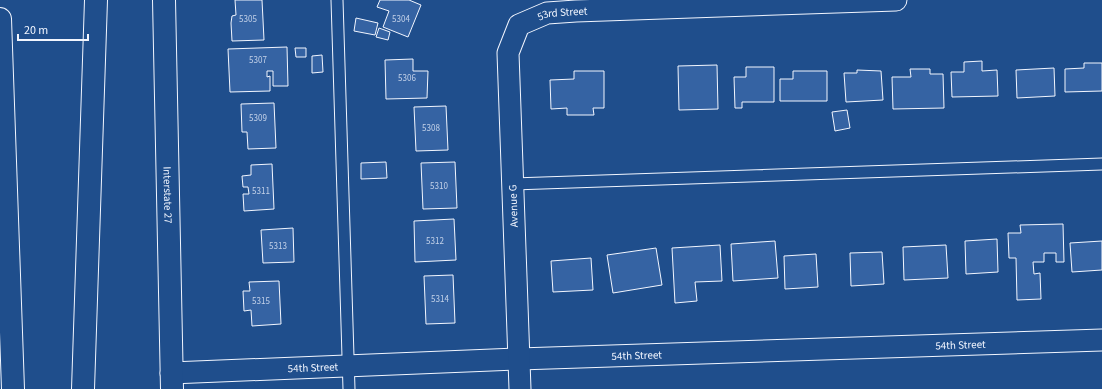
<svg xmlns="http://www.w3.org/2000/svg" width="1102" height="389" font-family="'Source Sans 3',sans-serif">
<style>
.building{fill:#3563a3;stroke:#f2f6ff}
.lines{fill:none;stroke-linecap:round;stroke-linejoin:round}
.service-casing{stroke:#f2f6ff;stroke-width:13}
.minor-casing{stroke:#f2f6ff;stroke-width:23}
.secondary-casing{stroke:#f2f6ff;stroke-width:24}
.motorway-casing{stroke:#f2f6ff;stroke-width:24}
.service{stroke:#1f4e8c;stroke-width:11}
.minor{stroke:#1f4e8c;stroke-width:21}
.secondary{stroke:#1f4e8c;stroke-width:22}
.motorway{stroke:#1f4e8c;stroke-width:22}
.labels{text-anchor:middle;stroke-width:3;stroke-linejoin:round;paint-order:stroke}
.number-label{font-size:9px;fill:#c3d1e8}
.street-label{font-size:11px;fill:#f2f6ff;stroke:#1f4e8c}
</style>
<rect width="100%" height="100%" fill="#1f4e8c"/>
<!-- building -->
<path class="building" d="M235,0H262L264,40L232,41L231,23L232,16L236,15Z
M380,0H409L421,5L408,37L383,27L389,11L377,7Z
M356,18L378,23L375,35L354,31Z
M379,28L390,32L388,40L376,37Z
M287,47L288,86H273V71H267V77L270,76V91L230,92L228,49Z
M295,48H306V57H296Z
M322,55L323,72L312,73V56Z
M413,59V71H428L427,98L386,99L385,60Z
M982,61V71L997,70L998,96L952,97L951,72H964V62Z
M1084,63H1102V91L1065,92V69L1084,68Z
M717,65L718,109L679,110L678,66Z
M746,67H774V102H742V108H735L734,77H746Z
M1054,68L1055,96L1017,98L1016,70Z
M910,69H930V74H943L944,108L893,109L892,77H911Z
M857,70L881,71L883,100L846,102L844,73H857Z
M574,71H604V108H593L594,115H567V108L551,109L550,80L574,79Z
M793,71H827V101H780V79H793Z
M274,103L276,148L248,149L247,132H242L241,104Z
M446,106L448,150L416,151L414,107Z
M847,110L850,128L835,131L832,112Z
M386,162L387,178L361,179V163Z
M455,162L457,208L423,209L421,163Z
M272,164L274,209L244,211L243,194H249L248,187H243L242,176L251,175V165Z
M454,219L456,260L415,262L414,221Z
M1063,224L1064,262H1056V253H1044V262H1033L1034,274L1040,273L1041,299L1017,300L1016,258H1009L1008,233H1021L1020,225Z
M293,228L294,262L263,263L261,230Z
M997,239L998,272L966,274L965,241Z
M775,241L778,278L733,281L731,244Z
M1102,241V270L1072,272L1070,243Z
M720,245L722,281L695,282L697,301L675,303L672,248Z
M946,245L948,278L904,280L903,247Z
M656,248L662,285L613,293L607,255Z
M882,252L884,284L851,286L850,253Z
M816,254L818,287L785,289L784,256Z
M591,258L593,290L553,292L551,261Z
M453,275L455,323L426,324L424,276Z
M279,281L281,324L252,326L251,310L244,311L243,291H250L249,282Z"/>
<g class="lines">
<defs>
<path id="service" d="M337,0L349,389
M513,184L1102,164"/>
<g id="minor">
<path id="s1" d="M171,373L519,359L1102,340"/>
<path id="s2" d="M520,389L508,53L519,25L547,13L576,11L896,0"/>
</g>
<g id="secondary">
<path id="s3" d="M164,0L172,389"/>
</g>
<path id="motorway" d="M0,19L13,389
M83,389L96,0"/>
</defs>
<!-- service casing -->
<use href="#service" class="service-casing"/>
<!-- minor casing -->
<use href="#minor" class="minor-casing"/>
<!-- secondary casing -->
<use href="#secondary" class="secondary-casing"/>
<!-- motorway casing -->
<use href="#motorway" class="motorway-casing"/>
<!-- service -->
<use href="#service" class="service"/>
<!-- minor -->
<use href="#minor" class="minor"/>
<!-- secondary -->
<use href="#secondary" class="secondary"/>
<!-- motorway -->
<use href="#motorway" class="motorway"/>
</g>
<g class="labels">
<!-- number labels -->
<g class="number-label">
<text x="248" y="22">5305</text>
<text x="401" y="22">5304</text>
<text x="258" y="63">5307</text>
<text x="407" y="81">5306</text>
<text x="258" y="121">5309</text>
<text x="431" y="131">5308</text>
<text x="439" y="189">5310</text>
<text x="261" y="194">5311</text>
<text x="435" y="244">5312</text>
<text x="278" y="249">5313</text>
<text x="440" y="302">5314</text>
<text x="261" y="304">5315</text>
</g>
<!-- street labels -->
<g class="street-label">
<text dy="4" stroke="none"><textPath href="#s2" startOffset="412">53rd Street</textPath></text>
<text dy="4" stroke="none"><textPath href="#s3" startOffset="195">Interstate 27</textPath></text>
<text transform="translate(513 206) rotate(-92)" y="4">Avenue G</text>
<text dy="4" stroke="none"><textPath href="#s1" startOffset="790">54th Street</textPath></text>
<text dy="4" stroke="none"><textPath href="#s1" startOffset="466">54th Street</textPath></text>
<text dy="4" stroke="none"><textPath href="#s1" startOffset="142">54th Street</textPath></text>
</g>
</g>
<!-- scale -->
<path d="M18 34v6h70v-6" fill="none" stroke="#f2f6ff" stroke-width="2"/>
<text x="24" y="34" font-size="12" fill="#f2f6ff" stroke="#1f4e8c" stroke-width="3" paint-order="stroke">20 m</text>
</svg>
